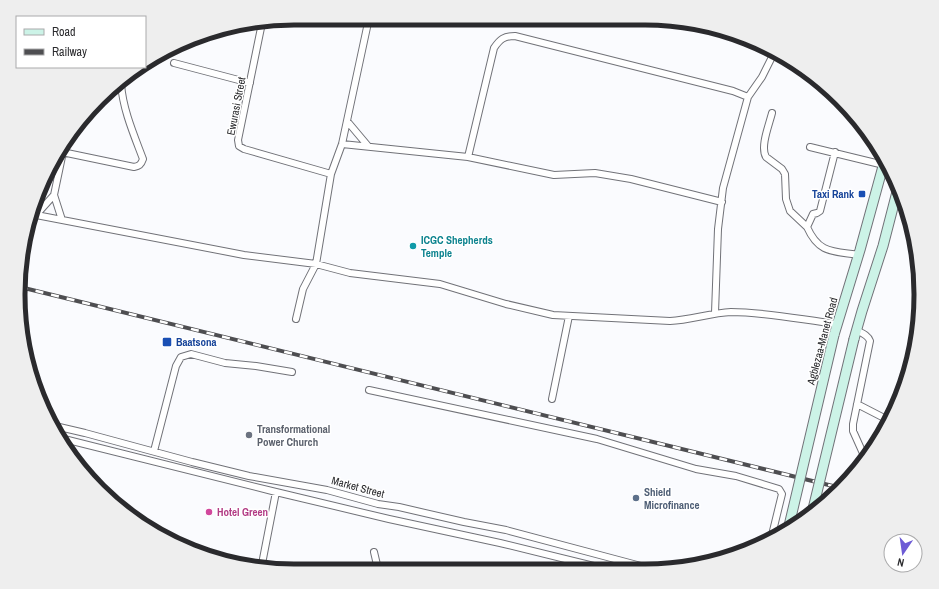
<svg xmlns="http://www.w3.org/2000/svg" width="939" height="589" font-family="'Archivo Narrow',sans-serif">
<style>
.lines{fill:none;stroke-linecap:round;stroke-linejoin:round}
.minor-casing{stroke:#717278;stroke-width:8}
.secondary-casing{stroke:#717278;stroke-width:11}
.minor{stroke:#fff;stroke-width:6}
.secondary{stroke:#ccf3e7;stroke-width:9}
.rail-casing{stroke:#4e4e51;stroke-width:4}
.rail{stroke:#fff;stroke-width:2.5;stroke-dasharray:8;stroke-linecap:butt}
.secondary-bridge-casing{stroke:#717278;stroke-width:11;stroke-linecap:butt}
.secondary-bridge{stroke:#ccf3e7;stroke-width:9}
.transit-dot{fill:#1a4fb4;stroke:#fff;stroke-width:1.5}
.culture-dot{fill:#0f9aa8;stroke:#fff;stroke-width:1.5}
.worship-dot{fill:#6b7280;stroke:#fff;stroke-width:1.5}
.service-dot{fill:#5c6f8a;stroke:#fff;stroke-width:1.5}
.hotel-dot{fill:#d1479c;stroke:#fff;stroke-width:1.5}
.labels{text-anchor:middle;stroke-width:3;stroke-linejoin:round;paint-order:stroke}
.street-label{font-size:11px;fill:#2a2a2d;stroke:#fff}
.transit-label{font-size:11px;font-weight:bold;fill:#164399;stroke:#fff;text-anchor:end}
.culture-label{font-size:11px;font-weight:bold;fill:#0d838f;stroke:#fff;text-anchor:start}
.worship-label{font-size:11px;font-weight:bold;fill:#5b616d;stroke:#fff;text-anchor:start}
.service-label{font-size:11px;font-weight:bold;fill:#4e5e75;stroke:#fff;text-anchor:start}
.hotel-label{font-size:11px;font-weight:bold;fill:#b23c85;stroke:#fff;text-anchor:start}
.rim{fill:none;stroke:#2a2a2d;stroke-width:5}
</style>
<rect width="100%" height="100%" fill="#fafbfe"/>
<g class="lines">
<defs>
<path id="minor" d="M262,23L238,140L239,146L244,149L331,174
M174,63L250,83
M772,113C769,125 760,147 766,157L782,169L785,174L786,199L790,211L807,227
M347,121L368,146
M342,144L468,157L554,175L595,173L631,179L722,202
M810,147L888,166
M62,152L134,167C139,166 141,165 143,159C134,135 123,110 121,84
M835,152L820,211L817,213L813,214L807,227C819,254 833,251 859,255
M468,157L494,48C500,39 504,36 515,36L733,91L748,97
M54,195L62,220
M31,214L244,255L316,264L350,273L440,284L506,304L553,315L670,321C691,320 710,313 731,312C766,312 803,320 838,324
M36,215L54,195L63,152
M715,313L718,229L723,188L748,97L762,77L774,53
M296,319L303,289L316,264L331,174L342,144L369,18
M856,330C862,333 868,335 870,341L853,424V431L866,460
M369,390L597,439L696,469L736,476L779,489L782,494L771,539
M552,399L569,316
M857,404L890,421
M55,426L85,433L192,462L249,476L327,490L378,504L399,507L464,522L506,530L656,570
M60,438L276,492L389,519L500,543L610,570
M154,451L176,366L181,357L191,354L225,363L256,366L292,372
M374,552L378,569
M261,569L276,492"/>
<path id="secondary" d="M834,335L860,250L885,159
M854,339L862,311L883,246L898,188"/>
</defs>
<!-- minor casing -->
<use href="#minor" class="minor-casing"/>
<!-- secondary casing -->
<use href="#secondary" class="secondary-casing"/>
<!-- minor -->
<use href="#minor" class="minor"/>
<!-- secondary -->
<use href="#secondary" class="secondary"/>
<defs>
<path id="rail" d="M20,287L841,488"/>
</defs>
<!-- rail casing -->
<use href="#rail" class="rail-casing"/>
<!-- rail -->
<use href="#rail" class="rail"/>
<defs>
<path id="secondary-bridge" d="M812,513L854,339
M788,530L834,335"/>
</defs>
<!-- secondary-bridge casing -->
<use href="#secondary-bridge" class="secondary-bridge-casing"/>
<!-- secondary-bridge -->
<use href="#secondary-bridge" class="secondary-bridge"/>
</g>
<!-- markers -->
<g class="transit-dot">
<rect x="858" y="190" width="8" height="8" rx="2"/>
<rect x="162" y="337" width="10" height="10" rx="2"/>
</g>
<circle class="culture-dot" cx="413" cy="246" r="4"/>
<circle class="worship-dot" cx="249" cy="435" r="4"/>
<circle class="service-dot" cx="636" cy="498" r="4"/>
<circle class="hotel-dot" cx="209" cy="512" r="4"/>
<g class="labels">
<!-- street labels -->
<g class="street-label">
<text transform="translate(236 106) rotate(-79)" y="4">Ewurasi Street</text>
<text transform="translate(822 341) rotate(-75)" y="4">Agblezaa-Manet Road</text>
<text transform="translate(358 487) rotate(15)" y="4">Market Street</text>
</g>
<!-- transit labels -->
<g class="transit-label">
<text x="854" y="198">Taxi Rank</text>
<text x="176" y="346" text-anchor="start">Baatsona</text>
</g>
<!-- culture labels -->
<g class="culture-label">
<text x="421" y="244">ICGC Shepherds<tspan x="421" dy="13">Temple</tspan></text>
</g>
<!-- worship labels -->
<g class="worship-label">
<text x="257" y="433">Transformational<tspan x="257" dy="13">Power Church</tspan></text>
</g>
<!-- service labels -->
<g class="service-label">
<text x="644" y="496">Shield<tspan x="644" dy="13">Microfinance</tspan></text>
</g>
<!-- hotel labels -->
<g class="hotel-label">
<text x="217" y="516">Hotel Green</text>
</g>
</g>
<!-- crop -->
<path d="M0 0H939V589H0ZM294 25H645A269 269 0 0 1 914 294V295A269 269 0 0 1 645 564H294A269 269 0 0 1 25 295V294A269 269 0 0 1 294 25Z" fill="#eee" fill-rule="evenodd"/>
<path class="rim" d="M294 25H645A269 269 0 0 1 914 294V295A269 269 0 0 1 645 564H294A269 269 0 0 1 25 295V294A269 269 0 0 1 294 25Z"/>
<!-- legend -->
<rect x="16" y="16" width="130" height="52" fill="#ffffff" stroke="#aaaaab"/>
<rect x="24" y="29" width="20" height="6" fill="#ccf3e7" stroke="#aaaaab"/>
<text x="52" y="36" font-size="12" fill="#2a2a2d">Road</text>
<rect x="24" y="49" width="20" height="6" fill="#4e4e51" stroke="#aaaaab"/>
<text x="52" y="56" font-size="12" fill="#2a2a2d">Railway</text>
<!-- north arrow -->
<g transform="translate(903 553) rotate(193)"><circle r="19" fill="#ffffff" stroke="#aaaaab"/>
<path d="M0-3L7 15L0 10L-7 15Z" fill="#6d5bd5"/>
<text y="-6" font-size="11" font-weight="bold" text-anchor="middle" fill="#2a2a2d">N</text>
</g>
</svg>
